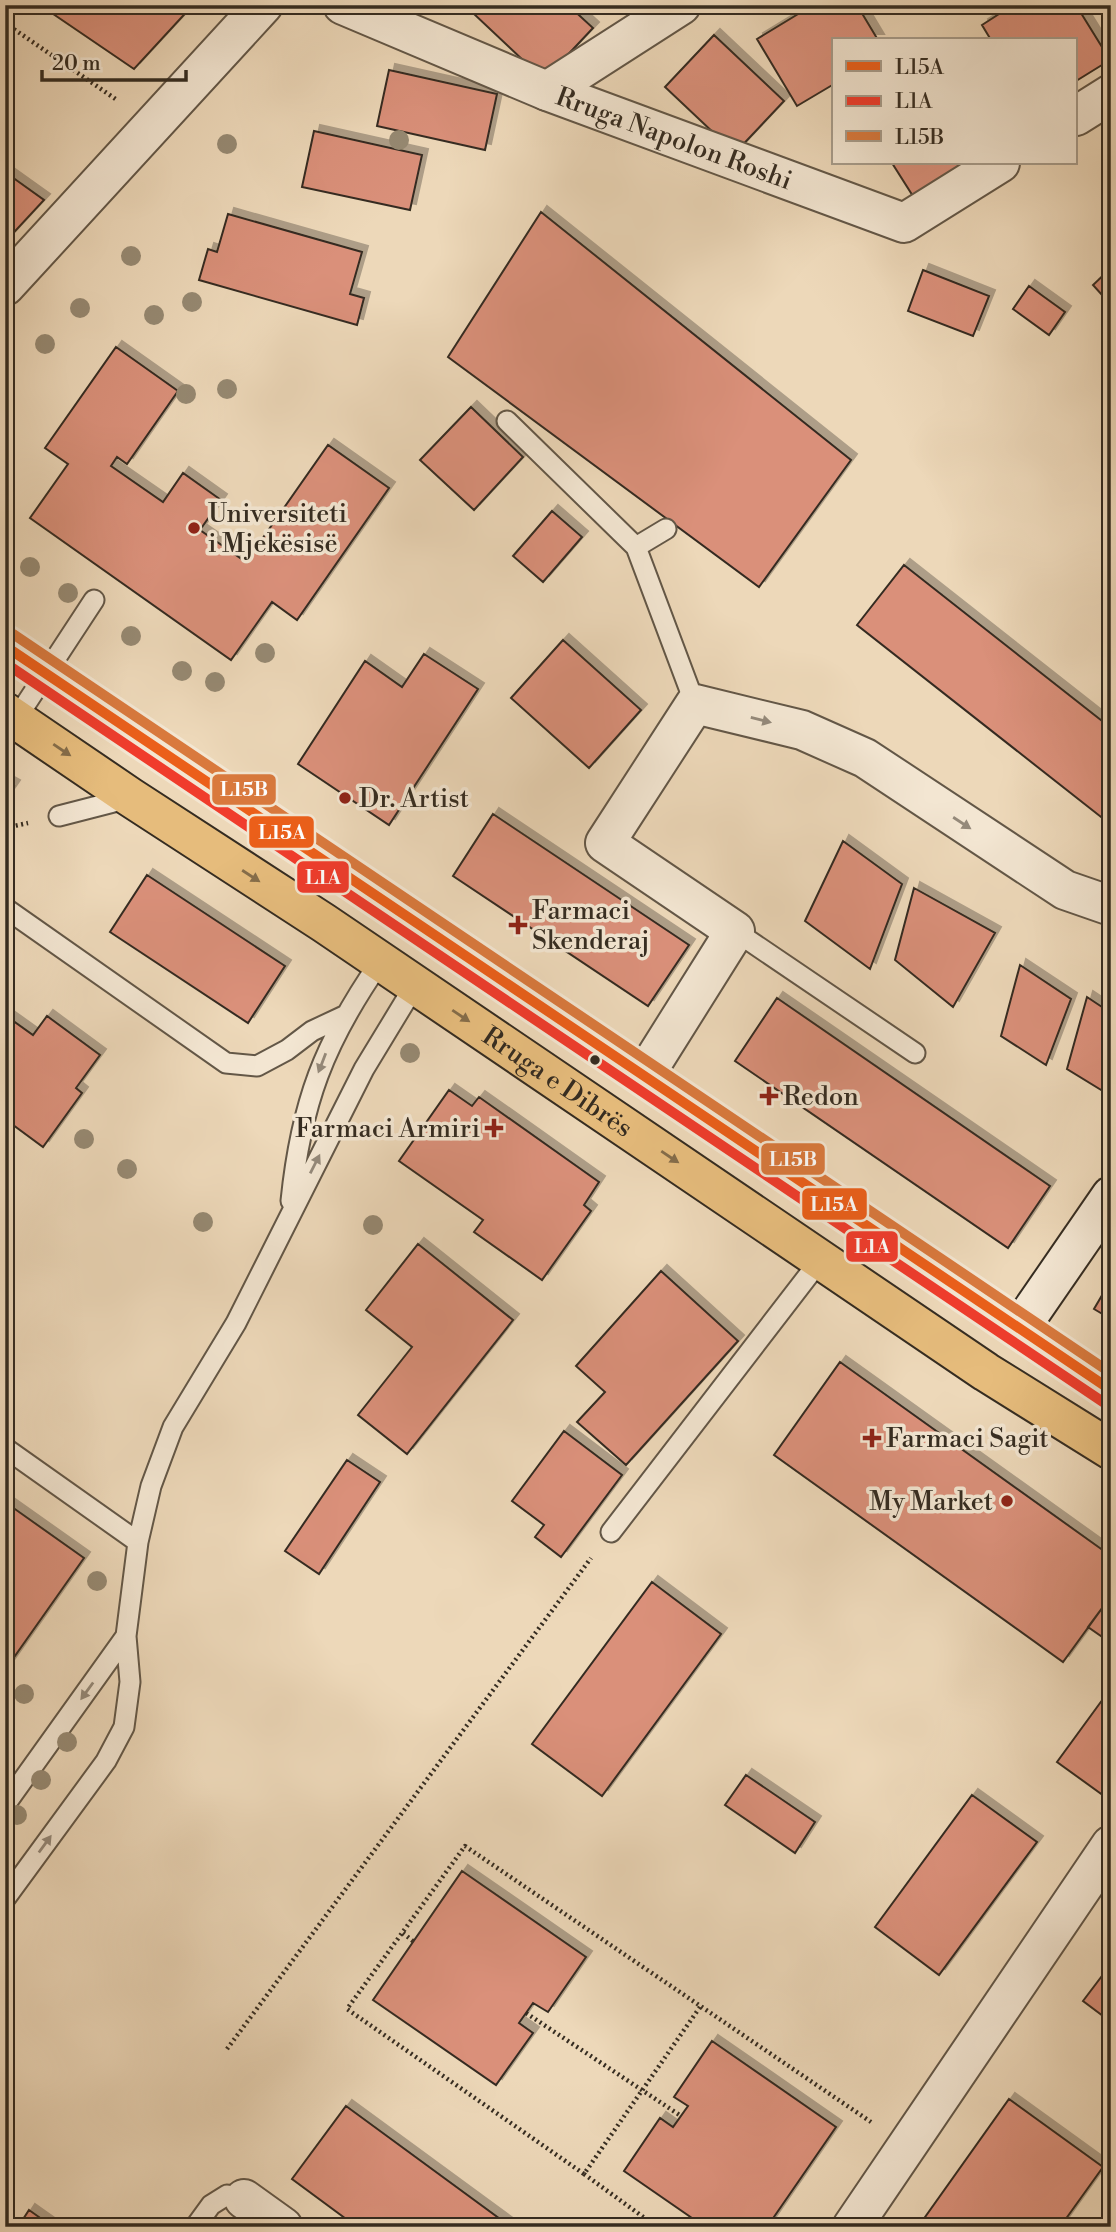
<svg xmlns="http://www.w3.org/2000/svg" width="1116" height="2232" font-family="'Libre Bodoni',serif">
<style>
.building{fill:#da907a;stroke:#352c21;stroke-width:2;filter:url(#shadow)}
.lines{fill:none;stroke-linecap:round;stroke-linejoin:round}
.lane-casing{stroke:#635747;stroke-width:23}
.street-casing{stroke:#635747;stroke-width:42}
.secondary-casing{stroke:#352c21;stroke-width:42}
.primary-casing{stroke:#352c21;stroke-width:42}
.path{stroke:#352c21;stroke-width:4.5;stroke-dasharray:2 3.5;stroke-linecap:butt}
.lane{stroke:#f3e6d2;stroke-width:19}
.street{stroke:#f3e6d2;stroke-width:38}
.secondary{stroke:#f3e6d2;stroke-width:38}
.primary{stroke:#e6bc7c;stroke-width:38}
.bus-1-casing{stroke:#f3e6d2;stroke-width:16}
.bus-2-casing{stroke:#f3e6d2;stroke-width:16}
.bus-3-casing{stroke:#f3e6d2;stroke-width:16}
.bus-1{stroke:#eb5f1a;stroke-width:10}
.bus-2{stroke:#f03c2c;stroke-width:10}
.bus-3{stroke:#d9793d;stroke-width:10}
.tree{fill:#968972}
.oneway{fill:#94897a}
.oneway2{fill:#856d4a}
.poi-dot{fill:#8f2418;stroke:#f3e6d2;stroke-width:2.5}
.bus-dot{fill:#352c21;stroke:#f3e6d2;stroke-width:2.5}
.labels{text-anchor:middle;stroke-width:7;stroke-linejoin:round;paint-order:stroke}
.street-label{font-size:26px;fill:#352c21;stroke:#f3e6d2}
.poi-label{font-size:26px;fill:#352c21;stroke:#f3e6d2;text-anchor:start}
.line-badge{stroke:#f3e6d2;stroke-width:2.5}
.badge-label{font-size:19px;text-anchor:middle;font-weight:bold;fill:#fff}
</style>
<defs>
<filter id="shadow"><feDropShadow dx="6" dy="-6" stdDeviation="0" flood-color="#0004"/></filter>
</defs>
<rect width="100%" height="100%" fill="#edd8b9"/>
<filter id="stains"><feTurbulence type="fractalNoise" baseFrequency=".00286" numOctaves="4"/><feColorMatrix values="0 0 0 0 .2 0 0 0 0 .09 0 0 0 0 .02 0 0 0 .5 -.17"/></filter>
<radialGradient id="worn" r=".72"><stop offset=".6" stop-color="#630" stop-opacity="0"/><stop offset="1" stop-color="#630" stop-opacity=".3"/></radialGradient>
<!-- building -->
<path class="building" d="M40,5H193L134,69Z
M482,5H568L593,28L544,80L474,14Z
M813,5H857L878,40H834V84L797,106L757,39Z
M1013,5H1076L1110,60L1076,81V40H991L982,25Z
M714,35L784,101L735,153L665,87Z
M389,70L497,94L485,150L377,126Z
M314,131L422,155L410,210L302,187Z
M892,163H981L918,204Z
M5,172L44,200L5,242Z
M541,212L851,460L759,587L448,357Z
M228,214L362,252L350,294L364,298L357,325L199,280L208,249L217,252Z
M1111,268V305L1093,285Z
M923,270L989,296L973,336L908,311Z
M1029,286L1065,312L1049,335L1013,309Z
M116,347L178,391L127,464L117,457L111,466L163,502L183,473L221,500L200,530L246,562L328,445L389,488L297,620L272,602L231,660L30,518L68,464L45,448Z
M471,407L523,457L474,510L420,460Z
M552,511L582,537L543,582L513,556Z
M904,565L1111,728L1110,824L857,625Z
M563,640L641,710L589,768L511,698Z
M424,654L478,689L389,825L298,764L365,661L402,687Z
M5,781L14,786L5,799Z
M493,814L689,945L648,1006L453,876Z
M843,841L902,884L870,969L805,921Z
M147,875L285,966L248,1023L110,932Z
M914,888L995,933L953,1007L895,960Z
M1020,965L1071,999L1046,1065L1001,1036Z
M1087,997L1111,1013V1096L1067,1069Z
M777,998L1050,1186L1008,1248L735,1061Z
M5,1015L33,1035L47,1016L100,1055L76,1088L82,1093L43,1147L5,1119Z
M449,1090L472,1106L479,1097L599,1182L584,1205L591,1211L542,1280L474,1232L483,1220L399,1161Z
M418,1244L513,1320L407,1454L358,1415L412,1347L366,1310Z
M661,1271L738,1341L626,1465L577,1422L605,1392L576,1366Z
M1111,1280V1319L1094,1309Z
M840,1362L1111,1556V1596L1063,1662L774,1455Z
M564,1431L622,1475L561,1557L535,1537L544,1525L512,1501Z
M347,1460L380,1482L319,1574L285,1551Z
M5,1502L84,1558L5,1670Z
M652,1582L721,1634L602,1796L532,1744Z
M1111,1596V1643L1088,1627Z
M1111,1688V1801L1057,1762Z
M746,1775L815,1822L795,1853L725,1805Z
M972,1795L1037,1842L939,1975L875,1927Z
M462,1871L586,1957L548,2012L533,2003L519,2023L533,2033L496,2085L373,2000Z
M1111,1964V2022L1083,2001Z
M712,2041L836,2127L767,2227H705L624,2171L660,2118L673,2127L688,2106L674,2097Z
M1009,2099L1103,2167L1060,2227H918Z
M346,2106L511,2227H357L292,2179Z
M29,2210L53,2227H18Z"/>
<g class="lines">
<defs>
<path id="lane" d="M507,421L636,547L695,704
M636,547L666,529
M16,719L94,600
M59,816L129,798
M5,908L226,1063L257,1066L287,1050L312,1031L344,1016
M735,931L915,1053
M291,1201C301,1103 324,1043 380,962
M5,1448L138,1542
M611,1532L821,1259
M5,1805L126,1636
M5,1899L106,1761L124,1727L130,1682L126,1636L138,1542L151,1486L173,1427L236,1323L364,1069L415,985
M195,2227L211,2205L227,2195L244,2199"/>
<g id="street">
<path id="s1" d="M343,5L547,91L904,223L1000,163"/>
<path d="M547,91L681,5"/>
<path d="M1076,116L1111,94"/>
<path d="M5,286L263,5"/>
<path d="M644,1076L735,931L605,843L695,704L802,730L865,758L1065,890L1111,906"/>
<path d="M244,2199L283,2227"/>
<path d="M852,2227L1111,1845"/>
</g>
<path id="secondary" d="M1020,1328L1111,1196"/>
<g id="primary">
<path d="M5,646L1111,1390"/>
<path id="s2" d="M5,712L130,797L324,923L986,1372L1111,1450"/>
</g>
</defs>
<!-- lane casing -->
<use href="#lane" class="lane-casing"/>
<!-- street casing -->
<use href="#street" class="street-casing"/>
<!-- secondary casing -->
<use href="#secondary" class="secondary-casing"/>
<!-- primary casing -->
<use href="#primary" class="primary-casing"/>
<!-- path -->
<path class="path" d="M5,23L117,100
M5,828L28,823
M403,1933L414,1942
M700,2007L584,2174L347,2009L465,1846L871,2122
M526,2013L681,2116
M227,2049L591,1558
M584,2174L657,2227"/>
<!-- lane -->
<use href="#lane" class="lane"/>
<!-- street -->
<use href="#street" class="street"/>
<!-- secondary -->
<use href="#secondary" class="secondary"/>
<!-- primary -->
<use href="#primary" class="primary"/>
<defs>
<path id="bus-1" d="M5,646L1111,1390"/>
<path id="bus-2" d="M5,663L1103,1402"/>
<path id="bus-3" d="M13,634L1111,1373"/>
</defs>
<!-- bus-1 casing -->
<use href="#bus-1" class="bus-1-casing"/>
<!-- bus-2 casing -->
<use href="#bus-2" class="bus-2-casing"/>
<!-- bus-3 casing -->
<use href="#bus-3" class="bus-3-casing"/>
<!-- bus-1 -->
<use href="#bus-1" class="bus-1"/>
<!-- bus-2 -->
<use href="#bus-2" class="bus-2"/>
<!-- bus-3 -->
<use href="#bus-3" class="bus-3"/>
</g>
<!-- trees -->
<g class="tree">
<circle cx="399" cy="140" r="10"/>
<circle cx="227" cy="144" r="10"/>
<circle cx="131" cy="256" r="10"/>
<circle cx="192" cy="302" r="10"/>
<circle cx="80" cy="308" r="10"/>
<circle cx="154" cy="315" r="10"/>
<circle cx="45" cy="344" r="10"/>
<circle cx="227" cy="389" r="10"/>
<circle cx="186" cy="394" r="10"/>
<circle cx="30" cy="567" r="10"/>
<circle cx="68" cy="593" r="10"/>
<circle cx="131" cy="636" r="10"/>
<circle cx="265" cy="653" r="10"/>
<circle cx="182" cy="671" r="10"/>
<circle cx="215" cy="682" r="10"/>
<circle cx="410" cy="1053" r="10"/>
<circle cx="84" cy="1139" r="10"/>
<circle cx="127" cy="1169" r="10"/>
<circle cx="203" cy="1222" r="10"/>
<circle cx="373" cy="1225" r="10"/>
<circle cx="97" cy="1581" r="10"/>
<circle cx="24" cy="1694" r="10"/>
<circle cx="67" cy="1742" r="10"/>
<circle cx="41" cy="1780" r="10"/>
<circle cx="17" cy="1815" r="10"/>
</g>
<!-- one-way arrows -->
<defs><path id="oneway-solid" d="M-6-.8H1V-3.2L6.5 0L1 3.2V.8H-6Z" transform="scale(1.75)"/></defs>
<g class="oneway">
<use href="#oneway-solid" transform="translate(761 720) rotate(14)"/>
<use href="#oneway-solid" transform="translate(962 823) rotate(33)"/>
<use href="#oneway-solid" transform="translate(322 1063) rotate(111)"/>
<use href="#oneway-solid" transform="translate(315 1164) rotate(-63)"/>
<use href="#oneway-solid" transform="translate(87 1691) rotate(126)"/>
<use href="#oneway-solid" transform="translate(45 1844) rotate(-54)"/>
</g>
<g class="oneway2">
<use href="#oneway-solid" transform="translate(62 750) rotate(34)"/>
<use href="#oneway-solid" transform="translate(251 876) rotate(33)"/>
<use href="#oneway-solid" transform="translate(461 1016) rotate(34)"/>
<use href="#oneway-solid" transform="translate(670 1157) rotate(34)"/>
</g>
<!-- markers -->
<g class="poi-dot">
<circle cx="194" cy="528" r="7"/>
<circle cx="345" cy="798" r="7"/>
<path d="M514.5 914.5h7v7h7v7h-7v7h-7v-7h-7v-7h7z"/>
<path d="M765.5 1085.5h7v7h7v7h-7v7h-7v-7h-7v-7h7z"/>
<path d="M490.5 1117.5h7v7h7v7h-7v7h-7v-7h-7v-7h7z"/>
<path d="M868.5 1427.5h7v7h7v7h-7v7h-7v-7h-7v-7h7z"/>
<circle cx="1007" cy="1501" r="7"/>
</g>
<circle class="bus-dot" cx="595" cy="1060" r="6"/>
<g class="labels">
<!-- street labels -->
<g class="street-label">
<text dy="9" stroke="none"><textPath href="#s1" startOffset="357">Rruga Napolon Roshi</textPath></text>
<text dy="9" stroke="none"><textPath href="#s2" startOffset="665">Rruga e Dibrës</textPath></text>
</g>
<!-- poi labels -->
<g class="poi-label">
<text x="208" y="522">Universiteti<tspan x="208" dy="30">i Mjekësisë</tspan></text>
<text x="359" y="807">Dr. Artist</text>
<text x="532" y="919">Farmaci<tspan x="532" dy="30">Skenderaj</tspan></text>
<text x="783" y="1105">Redon</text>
<text x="480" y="1137" text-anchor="end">Farmaci Armiri</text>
<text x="886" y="1447">Farmaci Sagit</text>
<text x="993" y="1510" text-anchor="end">My Market</text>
</g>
</g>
<g class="line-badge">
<rect x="211" y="773" width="66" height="33" rx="7" fill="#d9793d"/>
<rect x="248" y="815" width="67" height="34" rx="7" fill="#eb5f1a"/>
<rect x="296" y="860" width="54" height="34" rx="7" fill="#f03c2c"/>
<rect x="760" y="1142" width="66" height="34" rx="7" fill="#d9793d"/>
<rect x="801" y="1187" width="67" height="34" rx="7" fill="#eb5f1a"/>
<rect x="845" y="1230" width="54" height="33" rx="7" fill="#f03c2c"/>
</g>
<g class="badge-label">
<text x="244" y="796">L15B</text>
<text x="282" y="839">L15A</text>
<text x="323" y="884">L1A</text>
<text x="793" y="1166">L15B</text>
<text x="834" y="1211">L15A</text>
<text x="872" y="1253">L1A</text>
</g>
<!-- margin -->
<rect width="1116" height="2232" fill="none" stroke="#edd8b9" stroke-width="28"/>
<rect x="7" y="7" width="1102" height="2218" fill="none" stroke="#352c21" stroke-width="3.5"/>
<rect x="14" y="14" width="1088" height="2204" fill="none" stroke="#352c21" stroke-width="2"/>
<!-- legend -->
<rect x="832" y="38" width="245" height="126" fill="#f3e6d2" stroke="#a79c8b" stroke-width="2"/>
<rect x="846" y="61" width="35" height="10" fill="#eb5f1a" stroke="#a79c8b" stroke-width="2"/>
<text x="895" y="74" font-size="21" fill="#352c21">L15A</text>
<rect x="846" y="96" width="35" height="10" fill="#f03c2c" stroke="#a79c8b" stroke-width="2"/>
<text x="895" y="108" font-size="21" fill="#352c21">L1A</text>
<rect x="846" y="131" width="35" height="10" fill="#d9793d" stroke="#a79c8b" stroke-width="2"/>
<text x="895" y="144" font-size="21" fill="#352c21">L15B</text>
<!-- scale -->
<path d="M42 70v10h144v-10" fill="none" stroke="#352c21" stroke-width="3.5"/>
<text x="52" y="70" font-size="21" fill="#352c21" stroke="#f3e6d2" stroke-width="5" paint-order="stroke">20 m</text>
<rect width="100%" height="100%" filter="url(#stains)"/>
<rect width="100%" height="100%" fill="url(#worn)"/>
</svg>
